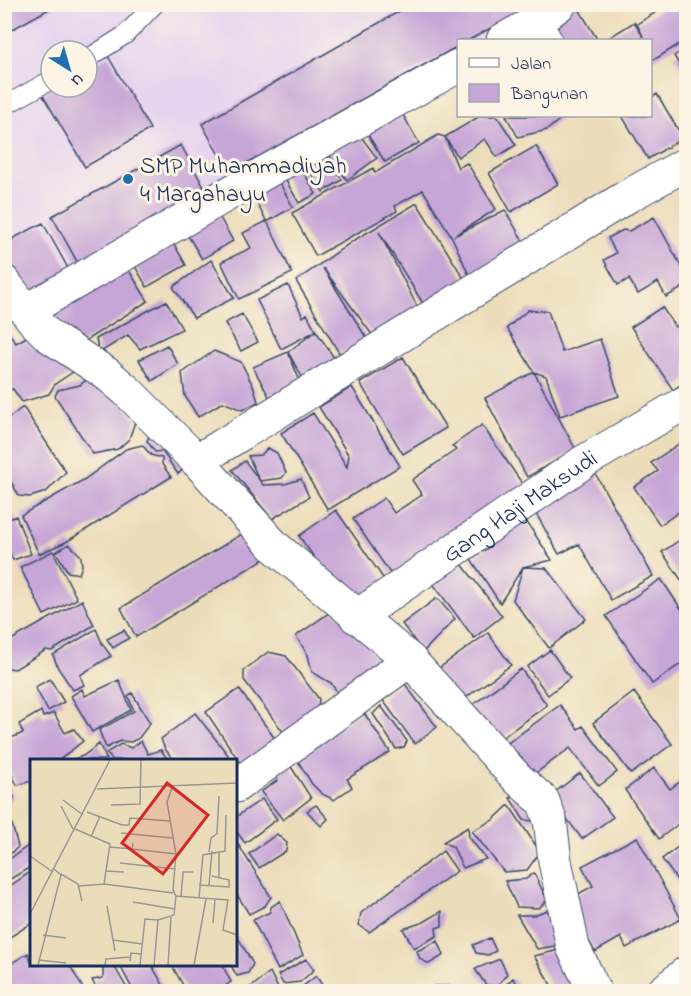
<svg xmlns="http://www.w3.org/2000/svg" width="691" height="996" font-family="'Indie Flower',sans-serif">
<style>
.built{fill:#e6d3f0;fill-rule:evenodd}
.building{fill:#c6a5d7}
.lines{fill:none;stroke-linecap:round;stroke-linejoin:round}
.service-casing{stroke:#3a496c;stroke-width:20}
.minor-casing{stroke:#3a496c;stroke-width:35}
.secondary-casing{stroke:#3a496c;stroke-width:35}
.service{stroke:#fff;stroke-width:18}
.minor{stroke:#fff;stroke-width:33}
.secondary{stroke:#fff;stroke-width:33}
.poi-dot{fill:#1f6fb2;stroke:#fcf5e5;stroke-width:2}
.labels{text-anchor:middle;stroke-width:6;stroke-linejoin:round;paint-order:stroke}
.poi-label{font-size:24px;fill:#1b2f5e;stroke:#fcf5e5;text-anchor:start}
.street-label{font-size:24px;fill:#1b2f5e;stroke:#fcf5e5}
.inset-road{fill:none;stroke:#989795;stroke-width:1.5}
.view{fill:#d62828;fill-opacity:0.15;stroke:#d62828;stroke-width:3}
.inset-edge{fill:none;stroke:#1b2f5e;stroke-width:3}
</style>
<rect width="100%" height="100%" fill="#fcf5e5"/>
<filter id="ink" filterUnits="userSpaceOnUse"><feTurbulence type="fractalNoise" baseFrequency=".0167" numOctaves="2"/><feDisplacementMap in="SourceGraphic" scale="12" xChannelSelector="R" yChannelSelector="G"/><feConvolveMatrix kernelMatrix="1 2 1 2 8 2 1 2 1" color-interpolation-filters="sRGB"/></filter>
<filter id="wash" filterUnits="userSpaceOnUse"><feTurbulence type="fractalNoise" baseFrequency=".008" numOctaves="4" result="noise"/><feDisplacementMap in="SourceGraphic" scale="24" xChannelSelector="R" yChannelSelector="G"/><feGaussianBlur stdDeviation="1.35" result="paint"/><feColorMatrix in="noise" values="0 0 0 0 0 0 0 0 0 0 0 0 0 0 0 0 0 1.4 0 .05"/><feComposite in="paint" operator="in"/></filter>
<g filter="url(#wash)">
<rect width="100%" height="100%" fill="#ecddba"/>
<!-- built -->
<path class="built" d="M4,5H559L496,40H458V62L34,304L5,271ZM51,51H87V87H51Z"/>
<g id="blocks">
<!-- building -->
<path class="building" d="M4,4H58L4,34Z
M412,4H534L469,40H458V46L229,173L202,124Z
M572,4H576L597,39L554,40L543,22Z
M669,4H686V40L657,58L650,60V40L607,39L634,22L644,38L637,24Z
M686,48V76L674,56Z
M108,56L150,129L85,167L42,94L53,87H87V67Z
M657,94L683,138L648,159L622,116H650V98Z
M398,106L419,143L385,162L363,127Z
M480,116H497L516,145L497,157L485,139L458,157L445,137Z
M506,116H564L547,130L518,137Z
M356,130L377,158L347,180L327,152Z
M438,135L445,137L458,168L467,163L496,209L454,236L505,210L524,243L469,275L452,237L423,190L395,206L397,211L316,256L292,213L373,168L375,173Z
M181,145L208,195L80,267L52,216Z
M536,146L558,184L511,212L489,173Z
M321,147L342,180L323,192L302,159Z
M299,164L316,194L299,203L282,174Z
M275,175L293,207L267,222L249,189Z
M417,203L468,285L427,310L379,232L420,312L376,340L323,268L372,347L339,353L296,281L353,241Z
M219,216L233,241L202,259L187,234Z
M654,217L686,275V286L666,297L658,282L638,294L629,279L618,285L604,260L616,253L608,238L623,230L629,231Z
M267,221L292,273L239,299L221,262L251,248L243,233Z
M43,223L74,279L29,302L4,270V243Z
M171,239L186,265L147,287L132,261Z
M211,260L234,298L194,318L173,287Z
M128,269L148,301L77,346L44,318Z
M288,285L303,317L307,314L316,331L281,349L257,300Z
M166,301L182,329L140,349L128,335L99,353L96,339Z
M662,307L675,327L686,319V381L673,390L631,327Z
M528,310L548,311L562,352L600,339L619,396L560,416L546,376L534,372L576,450L527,477L485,398L534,372L507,328Z
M242,314L258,342L241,351L225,323Z
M4,326L16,343L35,332L66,354L73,372L55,384L49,394L22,402L13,389L7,391L4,386Z
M316,331L339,365L306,384L288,352Z
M167,345L178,364L152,381L139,360Z
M214,351L241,362L254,388L258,402L242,410L223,402L198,417L185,396L182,373Z
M288,352L301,384L271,400L253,367Z
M403,357L446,428L403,454L360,383Z
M95,373L136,419L129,439L118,449L93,454L55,396L58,390L80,385Z
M352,387L400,466L328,510L281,433L313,413L347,467L349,456L319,407Z
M23,407L66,472L46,492L30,497L19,496L4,469V422Z
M482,425L526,489L394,579L353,519L384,498L394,513L422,495L412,480L456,450L452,446Z
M153,428L189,464L178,474L162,451L155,452L147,441Z
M680,443L686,453V507L660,525L634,487L658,471L651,463Z
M142,445L151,455L162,458V464L171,477L66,542L39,554L21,515L85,479L126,449Z
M268,448L277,453L286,473L282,478L260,481L248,456L261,455Z
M245,461L263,485L285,484L301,479L309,497L272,519L232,470Z
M595,473L653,576L611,600L579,544L559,554L533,508Z
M336,510L390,588L354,614L299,536Z
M16,516L31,554L13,560L4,539V521Z
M526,521L552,560L523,567L500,603L471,559L486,549L481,542Z
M245,532L264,559L136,637L121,608Z
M686,536V587L662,552Z
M69,544L81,556L82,566L79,574L68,572L56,552Z
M53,551L77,599L44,615L20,567Z
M458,559L502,616L474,638L430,580Z
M523,567L546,568L586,619L549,648L513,600Z
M661,579L686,616V660L652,684L606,616Z
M437,598L455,619L423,652L402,624Z
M82,600L94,625L52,651L46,650L15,669L8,668L4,658V644Z
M332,611L391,653L341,698L331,683L312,672L308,655L296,636Z
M96,629L103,645L111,656L80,675L84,685L73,690L58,668L53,655Z
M124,630L129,638L113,648L107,639Z
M488,633L511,665L458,703L435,671Z
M550,650L570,678L548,695L527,667Z
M268,652L286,656L319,699L317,716L287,737L244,680V670Z
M521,669L547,705L492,745L466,710Z
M50,679L64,702L48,711L35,687Z
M119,680L131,710L92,732L71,696L82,689L85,696Z
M402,680L437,727L415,744L382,699Z
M239,689L278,743L241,764L206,712Z
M634,692L672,744L631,774L593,723Z
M132,693L150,723L139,738L131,742L120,741L106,748L99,730L134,711L128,696Z
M560,705L578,729L583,726L617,772L599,786L570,748L525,781L501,748Z
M381,706L407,741L404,747L396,749L373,714Z
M362,710L390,752L347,779L352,787L334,800L322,794L312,784L296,758Z
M41,711L43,717L54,713L65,733L74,729L83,741L59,760H32V781L17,785L4,759V741L23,733L19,724Z
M195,713L228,755L227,760H174L165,749L161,739Z
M141,741L148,754L161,750L168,760H113L106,753L121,744L131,748Z
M99,744L107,760H71L83,756Z
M288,762L311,798L283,820L261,792L278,780L275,774Z
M654,768L670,789L681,781L686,788V818L659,839L625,790Z
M580,773L613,817L582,839L550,796Z
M4,774L14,798L4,804Z
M524,794L535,821L524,820L510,798Z
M262,799L277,819L245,843L236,831V817Z
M316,805L328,819L321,826L307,811Z
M509,805L540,852L527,870L504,872L472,831L493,820Z
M4,821L12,824L18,847L4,859Z
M468,827L469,837L486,859L463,868L453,847L443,842Z
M277,834L287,843L286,851L259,868L249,854Z
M637,837L681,919L626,948L621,937L595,952L567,900L593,886L582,866Z
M236,841L271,897L265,906L249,914L236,893Z
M686,841V893L662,859Z
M32,843V866L7,881L4,863Z
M443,851L457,871L369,932L359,925L361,913Z
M32,871V923L4,941V890Z
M534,873L547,900L539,908L517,907L505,881L526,879Z
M280,901L303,955L278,970L253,920L270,912L271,907Z
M547,910L560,931L555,946L537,949L517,915H534Z
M442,911V926L436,928L437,936L414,948L403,929L424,922Z
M236,934L253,964L248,973L237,976L230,964H236Z
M490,938L496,951L488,955L476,953L473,945Z
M562,939L584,981L555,992L534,956L555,951Z
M438,941L444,955L429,964L420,959L417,951Z
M28,953L32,964H69L85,992H12L5,978V967Z
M306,959L314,970L300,982L283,984L278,975Z
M500,959L507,974L497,986L486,985L475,969Z
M103,964H113L129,992H98L92,980L103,978Z
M119,964H151L167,992H134Z
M171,964H222L231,982L216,992H187Z
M270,972L280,992H242L254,985Z
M316,976L327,992H285L302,987Z
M513,978L522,992H498Z
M433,986H449L451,992H427Z"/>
</g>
</g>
<g filter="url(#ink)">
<use href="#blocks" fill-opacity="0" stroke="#3a496c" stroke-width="1.5"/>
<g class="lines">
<defs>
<path id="service" d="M87,59L125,35L155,4
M4,106L51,80"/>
<g id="minor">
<path d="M503,40L534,23"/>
<path d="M545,40L534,23L560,4"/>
<path d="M4,282L33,320L49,336L107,374L128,392L197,461L275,547L410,660L518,779L543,801L550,820L555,861L573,947L595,992"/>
<path d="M26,311L264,173L458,66"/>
<path d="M197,461L628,196L686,164"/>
<path id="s1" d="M356,617L585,461L686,402"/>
<path d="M236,786L410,660"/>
</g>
<path id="secondary" d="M663,992L686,973"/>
</defs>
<!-- service casing -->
<use href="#service" class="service-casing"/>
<!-- minor casing -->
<use href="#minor" class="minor-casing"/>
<!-- secondary casing -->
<use href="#secondary" class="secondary-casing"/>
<!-- service -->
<use href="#service" class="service"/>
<!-- minor -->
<use href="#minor" class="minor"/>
<!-- secondary -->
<use href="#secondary" class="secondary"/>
</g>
</g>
<!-- markers -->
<circle class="poi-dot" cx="128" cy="179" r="6"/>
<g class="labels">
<!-- poi labels -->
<g class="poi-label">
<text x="140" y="173">SMP Muhammadiyah<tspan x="140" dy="28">4 Margahayu</tspan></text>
</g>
<!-- street labels -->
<g class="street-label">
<text dy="8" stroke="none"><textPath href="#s1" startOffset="198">Gang Haji Maksudi</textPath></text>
</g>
</g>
<!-- overview -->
<g transform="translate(30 759)">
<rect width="207" height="207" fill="#ecddba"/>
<path class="inset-road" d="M143,26L137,43L146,95L143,131L146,137M67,30L207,24M33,41L53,56M81,46L110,45L111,1M31,47L43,70M57,53L92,66H99L100,59L140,62M45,70L80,85L74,125L49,127M91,74L142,79M187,74L189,37M61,78L70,57M79,88L102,90L103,84M102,90L146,95M179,93L181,79L188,74M0,97L23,113M90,104L145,110M75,112L94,113M31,115L48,125L52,142M189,119V93M74,125L143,134M169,126L199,128V121L182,117M179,126L182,92M151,138L153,113H163M169,139L173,96L195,92L196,56M103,143L145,150M77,147L85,192M0,155L80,1M183,164L185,141M13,176L36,179M83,181L112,185M9,201L36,204M100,202L101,194L111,195M8,206L31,116L24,110M75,206L76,200L100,198M110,206L115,160L128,161M124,206L128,161L144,156L146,137L198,141L193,171L207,176M138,206L141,158M164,206L176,140"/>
<path class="view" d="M137,24L178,56L133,115L92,84Z"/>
<rect width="207" height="207" class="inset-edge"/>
</g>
<!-- margin -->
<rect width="691" height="996" fill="none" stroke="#fcf5e5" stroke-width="24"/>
<!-- legend -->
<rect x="457" y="39" width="195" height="78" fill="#fcf5e5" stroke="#a2a6af" stroke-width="1.5"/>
<rect x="469" y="58" width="30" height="9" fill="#ffffff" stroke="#a2a6af" stroke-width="1.5"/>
<text x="511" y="69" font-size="18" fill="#1b2f5e">Jalan</text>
<rect x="469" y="84" width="30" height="18" fill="#c6a5d7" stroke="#a2a6af" stroke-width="1.5"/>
<text x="511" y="99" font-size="18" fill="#1b2f5e">Bangunan</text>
<!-- north arrow -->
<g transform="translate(69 69) rotate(143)"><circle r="28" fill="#fcf5e5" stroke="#a2a6af" stroke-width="1.5"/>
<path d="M0-4.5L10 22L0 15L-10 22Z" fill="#1f6fb2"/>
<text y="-9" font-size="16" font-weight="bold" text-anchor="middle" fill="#1b2f5e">U</text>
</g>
</svg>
